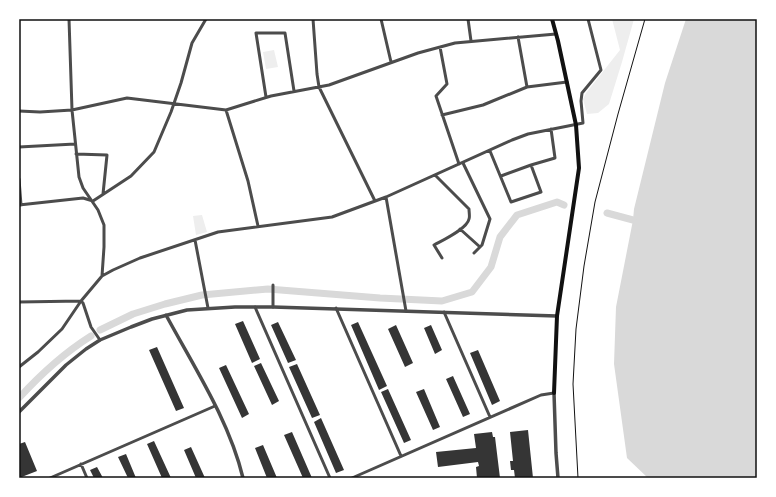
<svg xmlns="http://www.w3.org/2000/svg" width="776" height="497" font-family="'Public Sans',sans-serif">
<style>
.green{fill:#eee}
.water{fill:#d9d9d9}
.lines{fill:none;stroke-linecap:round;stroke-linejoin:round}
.canal{stroke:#d9d9d9;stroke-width:7}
.building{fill:#353535}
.path{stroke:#111;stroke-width:1}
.minor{stroke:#4c4c4c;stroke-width:3}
.tertiary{stroke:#4c4c4c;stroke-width:3.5}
.secondary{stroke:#111;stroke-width:4}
.neatline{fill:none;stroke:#111;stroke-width:1.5}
</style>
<rect width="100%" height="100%" fill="#fff"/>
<!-- green -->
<path class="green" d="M612,19H634L622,62L609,104L598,113L587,114L583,99L586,93L620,50Z
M274,50L278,67L266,69L263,52Z
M202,215L207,232L196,235L193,216Z"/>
<!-- water -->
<path class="water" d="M686,19H757V478H648L627,458L614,364L616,307L633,220L634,209L665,83Z"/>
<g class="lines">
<!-- canal -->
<path class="canal" d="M607,213L633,220
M100,330L133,314L165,304L202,295L268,289L380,298L442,301L472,292L491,267L500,237L517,215L557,202L564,205
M19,398C40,375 64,353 91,336"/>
</g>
<!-- building -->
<path class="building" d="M243,321L260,359L252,363L235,324Z
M278,322L296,360L288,363L271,325Z
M358,322L387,386L379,390L351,325Z
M396,325L413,363L405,367L388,329Z
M431,325L442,350L435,354L424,328Z
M157,347L184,408L176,411L149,350Z
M478,350L500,401L492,405L470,353Z
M261,363L279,401L272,405L254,366Z
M297,364L320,415L312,418L289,367Z
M226,365L249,414L242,418L219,368Z
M453,376L470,414L463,417L446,379Z
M388,389L411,440L404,443L381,392Z
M424,389L440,427L433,430L416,392Z
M321,418L344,470L336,473L314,422Z
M528,430L533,478H515L514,470H511L510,461H513L510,432Z
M292,432L312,478H303L284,435Z
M492,432L493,437H495L500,478H477L476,467L479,466L478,462L438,467L436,452L476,448L474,434Z
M154,441L171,478H162L147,444Z
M25,442L37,471L19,478V444Z
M263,445L277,478H267L255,448Z
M191,447L205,478H196L184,450Z
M126,454L136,478H128L118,457Z
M97,467L103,478H94L90,470Z"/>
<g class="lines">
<!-- path -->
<path class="path" d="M578,478L573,384L576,329L584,266L595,202L618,114L645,19"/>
<!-- minor -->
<path class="minor" d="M313,19L317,74L319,87L375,201
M381,19L391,62
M468,19L471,41
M518,37L527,87
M440,47L447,84L436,96L459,164
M266,97L256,33H285L294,91
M226,110L248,181L258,226
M19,111L40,112L72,110L127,98L226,110L271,96L329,85L418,53L455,43L556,34
M442,115L483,105L527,87L567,82
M19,147L75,144
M490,151L511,202L541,192L531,165L555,158L551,129
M76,154L107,155L103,194
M463,163L490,219L482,245L474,253
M435,175L469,209C469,212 470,217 469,219C467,229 443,240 434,245L442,258
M501,176L531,165
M19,179L21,205
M386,197L406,311
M19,205L83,198L93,201L131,176L154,152L171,112L181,83L192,43L206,19
M460,229L480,247
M195,240L208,308
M102,276L113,270L140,258L218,232L332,217L386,197L512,140L528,134L583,123L581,101L582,93L601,70L588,19
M273,285V307
M19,302L81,301L83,303L91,327L100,340
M255,307L330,478
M336,308L401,456
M444,312L490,417
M19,367L38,352L62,329L81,301L102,276L104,247V225L98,210L83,188L79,177L72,110L69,19
M81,464L87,478
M50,478L215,406
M352,478L541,395L554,393"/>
<!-- tertiary -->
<path class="tertiary" d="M166,315C194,367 229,420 243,478
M554,393L556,453L558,478
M19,412L66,365L86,349L100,340L131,327L152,319L187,310L235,307H273L557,316"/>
<!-- secondary -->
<path class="secondary" d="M552,19L558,41L576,125L579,168L557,316L554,393"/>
</g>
<!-- border -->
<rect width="776" height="497" fill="none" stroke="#ffffff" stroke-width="40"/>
<rect x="20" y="20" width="736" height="457" class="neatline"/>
</svg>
